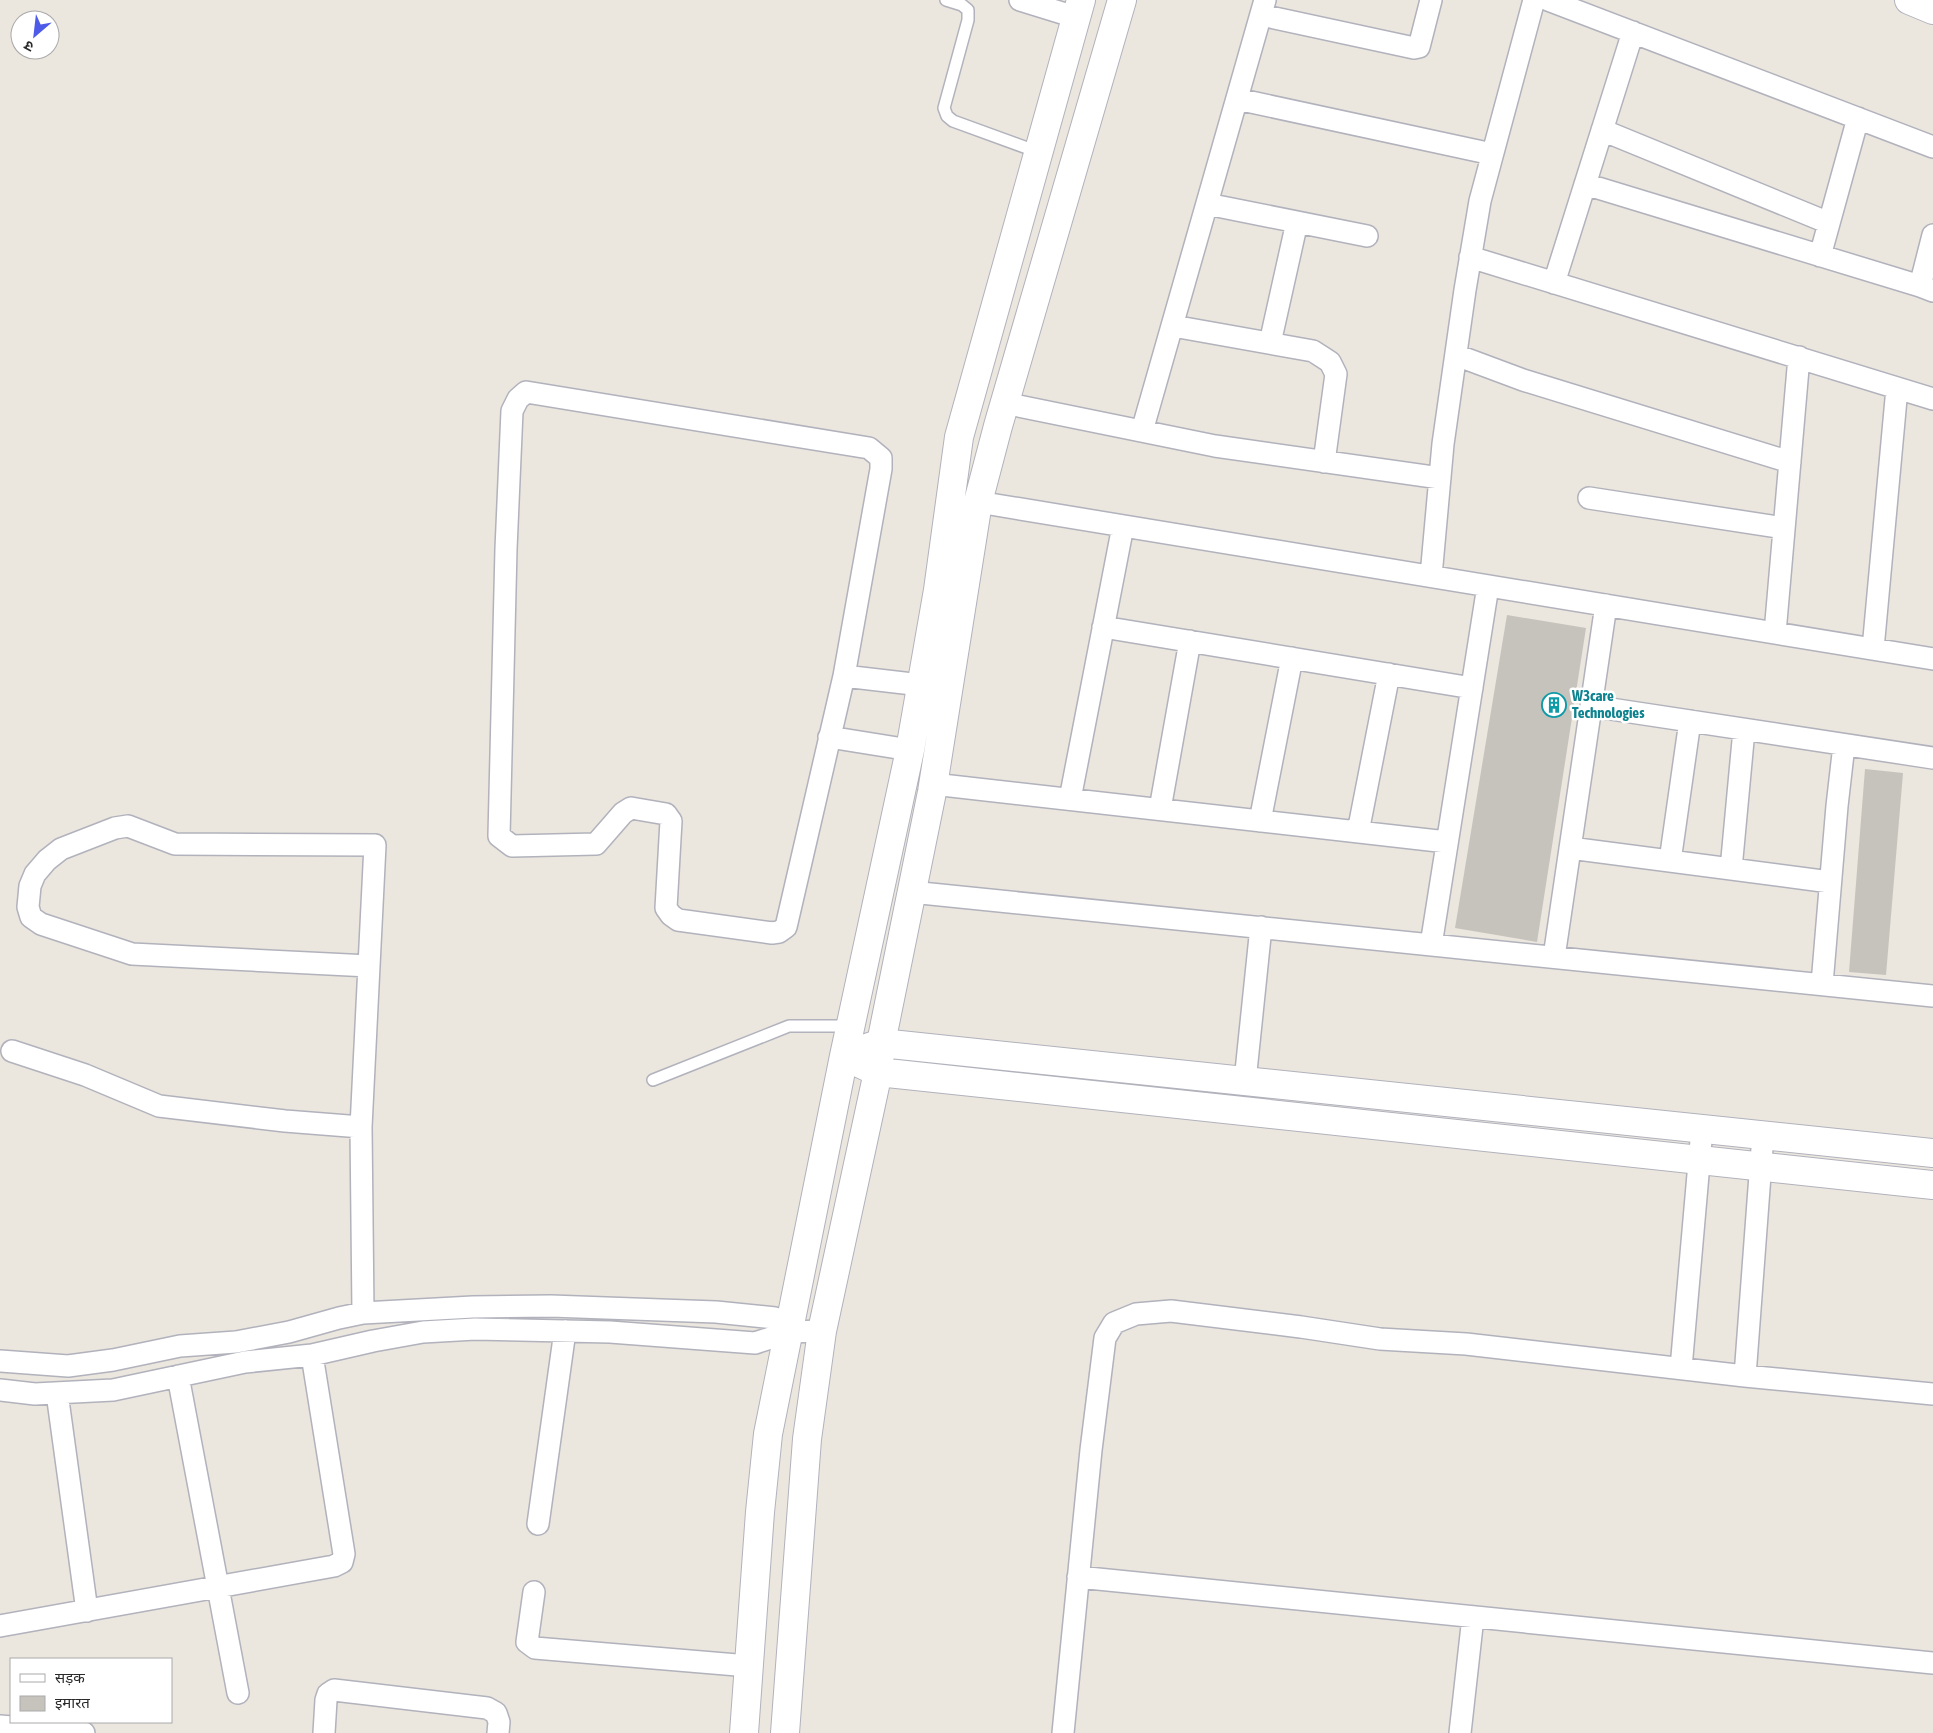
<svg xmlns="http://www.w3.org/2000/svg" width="1933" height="1733" font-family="'Asap Condensed','Noto Sans Devanagari',sans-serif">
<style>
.building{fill:#c6c3bd}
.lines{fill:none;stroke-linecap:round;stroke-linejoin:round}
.lane-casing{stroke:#b1b2bc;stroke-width:14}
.street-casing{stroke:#b1b2bc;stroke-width:24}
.secondary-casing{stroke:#b1b2bc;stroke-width:30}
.lane{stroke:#fff;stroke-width:11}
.street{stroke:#fff;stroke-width:21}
.secondary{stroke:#fff;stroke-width:28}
.labels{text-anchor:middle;stroke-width:5;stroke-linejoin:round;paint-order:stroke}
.culture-label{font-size:15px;font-weight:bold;fill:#0d838f;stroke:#fff;text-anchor:start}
</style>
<rect width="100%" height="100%" fill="#ebe6de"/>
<!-- building -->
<path class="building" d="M1507,615L1586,628L1537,942L1455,928Z
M1865,769L1903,773L1886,975L1849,972Z"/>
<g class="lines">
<defs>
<path id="lane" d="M946,0L962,5L968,10V20L944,108L947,116L953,121L1038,152
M653,1080L789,1026H850"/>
<path id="street" d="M1020,0L1075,17
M1548,0L1933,147
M1261,15L1414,48L1419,47L1431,0
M1237,99L1492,154
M1602,130L1829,223
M1585,184L1920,286
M1207,204L1367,236
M1933,235L1920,286L1933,291
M1820,256L1858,118
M1470,257L1933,399
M1554,283L1633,32
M1173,326L1313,351L1330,362L1336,374L1324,462
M1270,343L1297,222
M1456,355L1523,380L1790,462
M1004,403L1215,446L1440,478
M1142,431L1265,0
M1589,498L1784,528
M978,502L1933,659
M1431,576L1443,444L1465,290L1480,201L1534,0
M1103,627L1472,688
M1775,633L1799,357
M1873,649L1897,388
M844,676L786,927L779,932L772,933L678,920L671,915L666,908L671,821L666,814L631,808L623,813L596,844L512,846L499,836L506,549L512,411L518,399L526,392L869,448L881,458V469L844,676L921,685
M1591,706L1933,758
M829,737L910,750
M933,784L1447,842
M1070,799L1123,526
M1160,809L1190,641
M1260,821L1292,658
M1358,832L1389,674
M1570,848L1830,882
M1670,861L1690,721
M1731,869L1744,730
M911,892L1933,996
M1431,945L1488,586
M1554,957L1606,605
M1822,984L1837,806L1844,745
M12,1051L85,1075L159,1106L285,1121L361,1127
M1245,1081L1261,927
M363,1313L361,1127L375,845L175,844L128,826L115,828L61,849L47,860L35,874L30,886L28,907L31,917L41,924L132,954L369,966
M0,1361L68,1366L113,1360L180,1346L236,1342L289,1332L339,1318L363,1313L473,1307L551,1306L716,1312L775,1318L789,1332
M1681,1368L1702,1129
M178,1376L238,1693
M1745,1376L1763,1135
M0,1390L35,1394L113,1390L245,1362L312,1355L373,1341L423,1332L475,1329L610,1332L755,1343L789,1332L822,1331
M57,1393L87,1611
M538,1524L565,1331
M1078,1577L1933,1663
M534,1592L527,1642L535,1648L749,1666
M0,1626L334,1566L342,1562L344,1554L312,1355
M0,1726L84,1733
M324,1733L326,1700L328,1694L334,1690L487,1708L496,1713L499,1722L498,1733
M1063,1733L1091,1450L1105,1338L1114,1323L1136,1314L1171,1311L1301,1327L1380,1339L1466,1344L1745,1376L1933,1394
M1460,1733L1473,1617"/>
<path id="secondary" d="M1909,0L1933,10
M864,1049L881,1043L1933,1153
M861,1064L878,1072L1933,1185
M744,1733L760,1512L768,1434L844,1056L910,750L938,590L959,437L1081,0
M785,1733L807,1439L822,1331L878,1072L881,1043L932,792L978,502L998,426L1122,0"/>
</defs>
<!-- lane casing -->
<use href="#lane" class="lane-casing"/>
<!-- street casing -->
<use href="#street" class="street-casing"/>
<!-- secondary casing -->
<use href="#secondary" class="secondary-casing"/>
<!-- lane -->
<use href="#lane" class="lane"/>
<!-- street -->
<use href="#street" class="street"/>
<!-- secondary -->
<use href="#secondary" class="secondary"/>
</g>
<!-- icons -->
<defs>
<symbol id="building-ring" viewBox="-11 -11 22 22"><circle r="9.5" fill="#fff" stroke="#0f9aa8" stroke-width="1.5"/><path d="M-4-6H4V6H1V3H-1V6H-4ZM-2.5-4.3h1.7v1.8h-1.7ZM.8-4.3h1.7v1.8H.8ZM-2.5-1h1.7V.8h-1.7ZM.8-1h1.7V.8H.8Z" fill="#0f9aa8"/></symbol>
</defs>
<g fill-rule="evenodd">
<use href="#building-ring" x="1540" y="691" width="28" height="28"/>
</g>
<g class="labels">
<!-- culture labels -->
<g class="culture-label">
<text x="1572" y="701">W3care<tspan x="1572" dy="17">Technologies</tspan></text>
</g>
</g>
<!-- legend -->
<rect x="10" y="1658" width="162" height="65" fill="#ffffff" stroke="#aaaaaa"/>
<rect x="20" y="1674" width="25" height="8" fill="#ffffff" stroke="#aaaaaa"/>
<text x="55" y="1683" font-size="15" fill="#2a2a2a">सड़क</text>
<rect x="20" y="1696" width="25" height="15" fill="#c6c3bd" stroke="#aaaaaa"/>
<text x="55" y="1708" font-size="15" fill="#2a2a2a">इमारत</text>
<!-- north arrow -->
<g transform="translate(35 35) rotate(208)"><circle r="24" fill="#ffffff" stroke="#aaaaaa"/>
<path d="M0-4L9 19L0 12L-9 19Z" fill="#4e5ae8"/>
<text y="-8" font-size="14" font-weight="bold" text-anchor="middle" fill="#2a2a2a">उ</text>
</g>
</svg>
